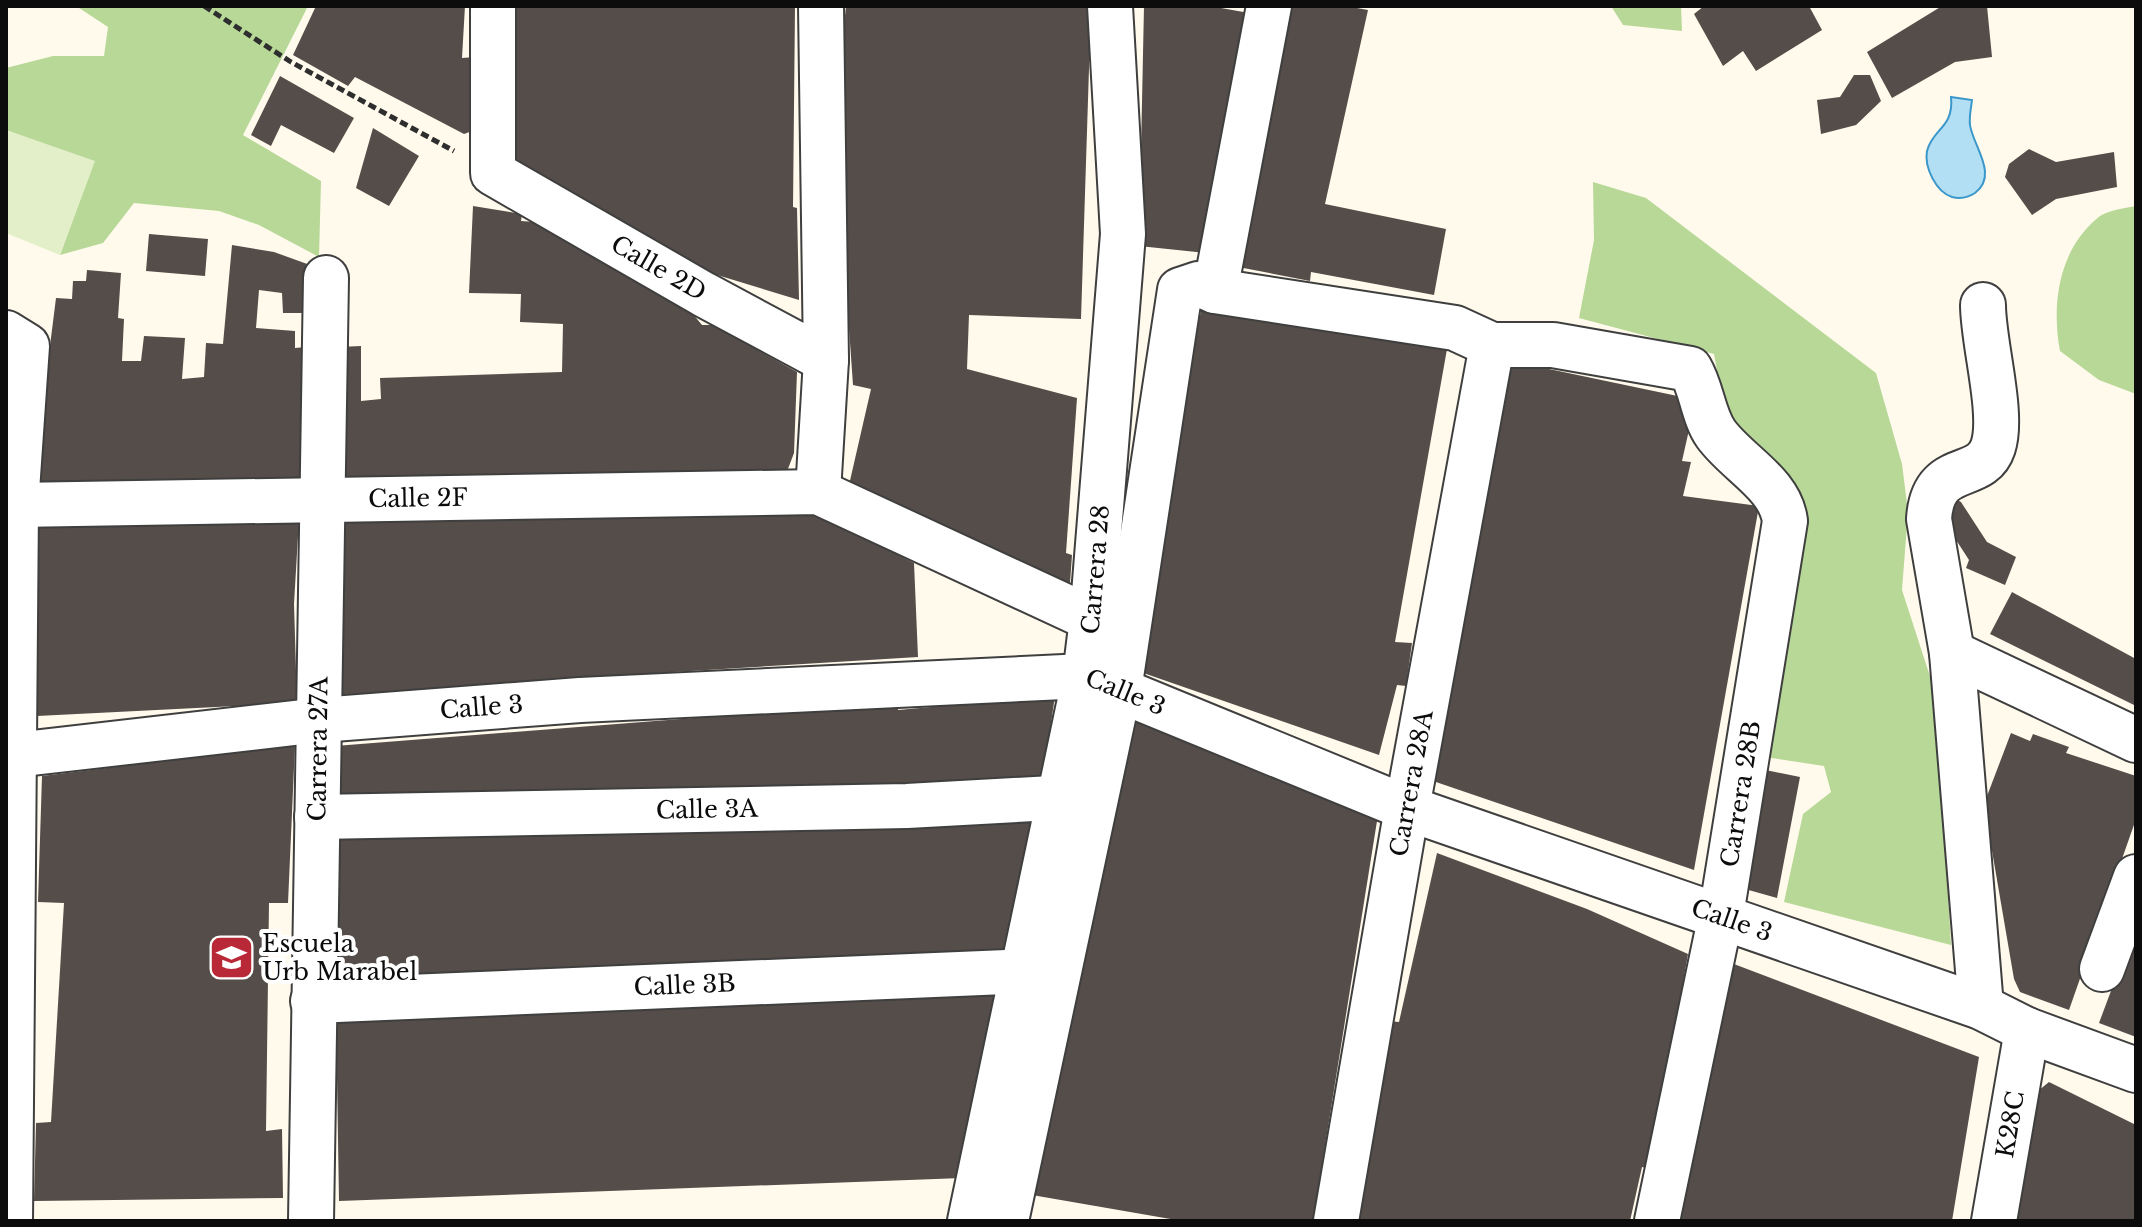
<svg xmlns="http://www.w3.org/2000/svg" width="2142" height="1227" font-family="'Libre Baskerville',serif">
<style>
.forest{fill:#b7d897}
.pitch{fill:#e3efc8}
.water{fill:#b2dff4;stroke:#3b97ca;stroke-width:2}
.building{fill:#554d49}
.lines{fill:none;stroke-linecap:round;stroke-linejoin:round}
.minor-casing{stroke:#3f3f3f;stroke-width:48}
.path{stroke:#2e2e2e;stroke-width:5;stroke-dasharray:8 4;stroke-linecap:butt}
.minor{stroke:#fff;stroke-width:44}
.labels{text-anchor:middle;stroke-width:8;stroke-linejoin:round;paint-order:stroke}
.street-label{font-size:24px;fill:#0c0c0c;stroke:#fff}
.poi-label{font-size:24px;fill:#0c0c0c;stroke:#fff;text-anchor:start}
</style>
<rect width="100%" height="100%" fill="#fffaec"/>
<!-- forest -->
<path class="forest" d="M76,6H308L243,135L321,181L319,257L259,225L219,211L134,203L103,243L60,255L94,162L6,130V68L53,56H104L108,27Z
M1611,6H1681L1682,31L1623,25Z
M1593,182L1646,198L1876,373L1902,464L1908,512L1902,590L1936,695L1951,945L1784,902L1803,814L1831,792L1824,766L1758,756L1798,502L1729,437L1714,354L1579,318L1594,240Z
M2136,206V394L2099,380L2060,351C2051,303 2059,248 2100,216C2109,210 2126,208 2136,206Z"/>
<!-- pitch -->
<path class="pitch" d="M6,130L95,161L60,255L6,233Z"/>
<!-- water -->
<path class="water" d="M1951,97L1972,100C1971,108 1969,117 1970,125C1973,146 1999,175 1975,193C1969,197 1960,199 1952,197C1936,192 1924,167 1927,151C1933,128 1954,128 1951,97Z"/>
<!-- building -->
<path class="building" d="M316,6H465L462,58L475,57V130L464,134L355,77L348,86L293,55Z
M512,6H795L793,207L797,208L799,300L704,271L509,162Z
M846,6H1091L1081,319L969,315L967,369L1077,398L1066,553L1072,555L1070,583L930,529L849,485L871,389L853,385L844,257L841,55Z
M1144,6H1210L1249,13L1206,253L1139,246Z
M1287,6H1346L1368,10L1325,204L1446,229L1434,295L1311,272L1310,281L1233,266Z
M1704,6H1809L1822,30L1756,71L1743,51L1723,66L1694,14Z
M1942,6H1987L1992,57L1955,62L1892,98L1867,52Z
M1854,75H1870L1881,101L1856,125L1821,134L1817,100L1840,97Z
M280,76L354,118L334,153L281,125L271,146L251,135Z
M373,128L419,156L389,206L356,188Z
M2029,149L2056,162L2114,152L2117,187L2056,199L2032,215L2005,177L2009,164Z
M473,206L522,214L521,221L562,224L678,296L702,325H713L797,372L794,453L783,482L336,487L338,347L361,346V401L381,399L380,378L562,372L563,324L520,322L521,294L469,293Z
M149,234L208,239L205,276L146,271Z
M232,245L274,252L310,265L307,313H283L282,293L259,290L256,328L295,331V348L306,347L303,484L32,489L56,298L72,299L73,281H86L87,270L121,273L118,318L124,319L122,361H141L144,336L185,338L182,379L204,377L206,343L223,344Z
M1202,306L1447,349L1395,642L1412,643L1406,686L1397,685L1379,755L1129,668Z
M1511,361L1687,398L1683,418L1691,421L1682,461L1691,462L1683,496L1759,506L1694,870L1433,781Z
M1945,493L1961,502L1987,542L2016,557L2005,585L1966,568L1969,560L1938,512Z
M816,513L914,563L918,657L624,675L336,700L332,519Z
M299,519L294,604L297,703L37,716L38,520Z
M2012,592L2136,659V706L1990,634Z
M1055,696L1043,777L544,799L334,804L335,746L899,702L898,710Z
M1131,720L1377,821L1313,1221H1182L1032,1195Z
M2011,733L2030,741L2033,734L2069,747L2066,753L2136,776V819L2069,1010L2020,992L2014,979L1984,804Z
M295,745L288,903H269L266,1131L282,1129L283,1198L34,1201L36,1123L51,1122L64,903L38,902L42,776Z
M1756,768L1800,777L1777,898L1738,887Z
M1036,812L1005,959L334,984L333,831Z
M1437,853L1587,909L1688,954L1650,1169L1642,1167L1630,1221H1354L1389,1021L1399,1022Z
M2136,924V1037L2099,1023Z
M1726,961L1979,1057L1952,1221H1678Z
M999,992L962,1178L339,1201L336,1016Z
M2049,1082L2136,1125V1221H2012L2033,1095Z"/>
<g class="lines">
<defs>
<g id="minor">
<path id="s1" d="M493,6V173L703,294L826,360"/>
<path d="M1215,291L1269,6"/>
<path d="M6,333L27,346L16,505L10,1221"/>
<path d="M818,492L826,360L821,6"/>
<path id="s2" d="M16,505L818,492L1092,619"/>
<path d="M1952,653L2136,740"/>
<path id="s3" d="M6,756L320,720L580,700L1085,676L1407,808L1981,1007L2027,1030L2136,1070"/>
<path id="s4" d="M317,817L907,806L1089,796"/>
<path d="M2102,969L2136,877"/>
<path id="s5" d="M313,1001L1052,970"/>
<path d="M1981,1007L1952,653L1929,519C1933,458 1981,484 1993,447C2004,414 1983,343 1983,305"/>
<path id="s6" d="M311,1221L326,278"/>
<path id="s7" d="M970,1221L1085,676L1092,619L1123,234L1110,6"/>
<path d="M1006,1221L1119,690L1180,290L1198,284L1215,291L1455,328L1492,345H1553L1690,369C1702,389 1703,416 1716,434C1738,464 1780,483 1785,521L1721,915L1657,1221"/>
<path id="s8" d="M1336,1221L1407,808L1492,345"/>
<path id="s9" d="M1994,1221L2027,1030"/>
</g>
</defs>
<!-- minor casing -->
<use href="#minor" class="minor-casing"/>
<!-- path -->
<path class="path" d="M204,6L291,62L454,151"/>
<!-- minor -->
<use href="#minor" class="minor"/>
</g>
<!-- icons -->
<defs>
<symbol id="school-square" viewBox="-11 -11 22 22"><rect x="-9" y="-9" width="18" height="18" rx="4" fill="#b82836" stroke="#fff"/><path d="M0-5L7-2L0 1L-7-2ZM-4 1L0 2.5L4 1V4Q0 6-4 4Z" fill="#fff"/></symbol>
</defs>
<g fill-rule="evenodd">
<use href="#school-square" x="206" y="932" width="51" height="51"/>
</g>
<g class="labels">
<!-- street labels -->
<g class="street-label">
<text dy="8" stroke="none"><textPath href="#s1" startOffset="358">Calle 2D</textPath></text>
<text dy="8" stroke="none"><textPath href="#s2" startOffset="402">Calle 2F</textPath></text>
<text dy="8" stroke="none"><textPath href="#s7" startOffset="664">Carrera 28</textPath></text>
<text dy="8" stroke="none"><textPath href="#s3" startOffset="1126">Calle 3</textPath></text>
<text dy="8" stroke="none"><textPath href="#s3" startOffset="478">Calle 3</textPath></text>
<text dy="8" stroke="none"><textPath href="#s6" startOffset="472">Carrera 27A</textPath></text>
<text dy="8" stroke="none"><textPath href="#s8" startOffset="444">Carrera 28A</textPath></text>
<text transform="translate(1741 794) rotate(-81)" y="8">Carrera 28B</text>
<text dy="8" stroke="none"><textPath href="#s4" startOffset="390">Calle 3A</textPath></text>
<text dy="8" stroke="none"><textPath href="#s3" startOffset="1774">Calle 3</textPath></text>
<text dy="8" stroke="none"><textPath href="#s5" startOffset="372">Calle 3B</textPath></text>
<text dy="8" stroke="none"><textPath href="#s9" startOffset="98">K28C</textPath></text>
</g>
<!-- poi labels -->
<g class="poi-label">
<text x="262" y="952">Escuela<tspan x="262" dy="28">Urb Marabel</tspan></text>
</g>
</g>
<!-- border -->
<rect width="2142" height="1227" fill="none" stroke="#0c0c0c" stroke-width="16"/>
</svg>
